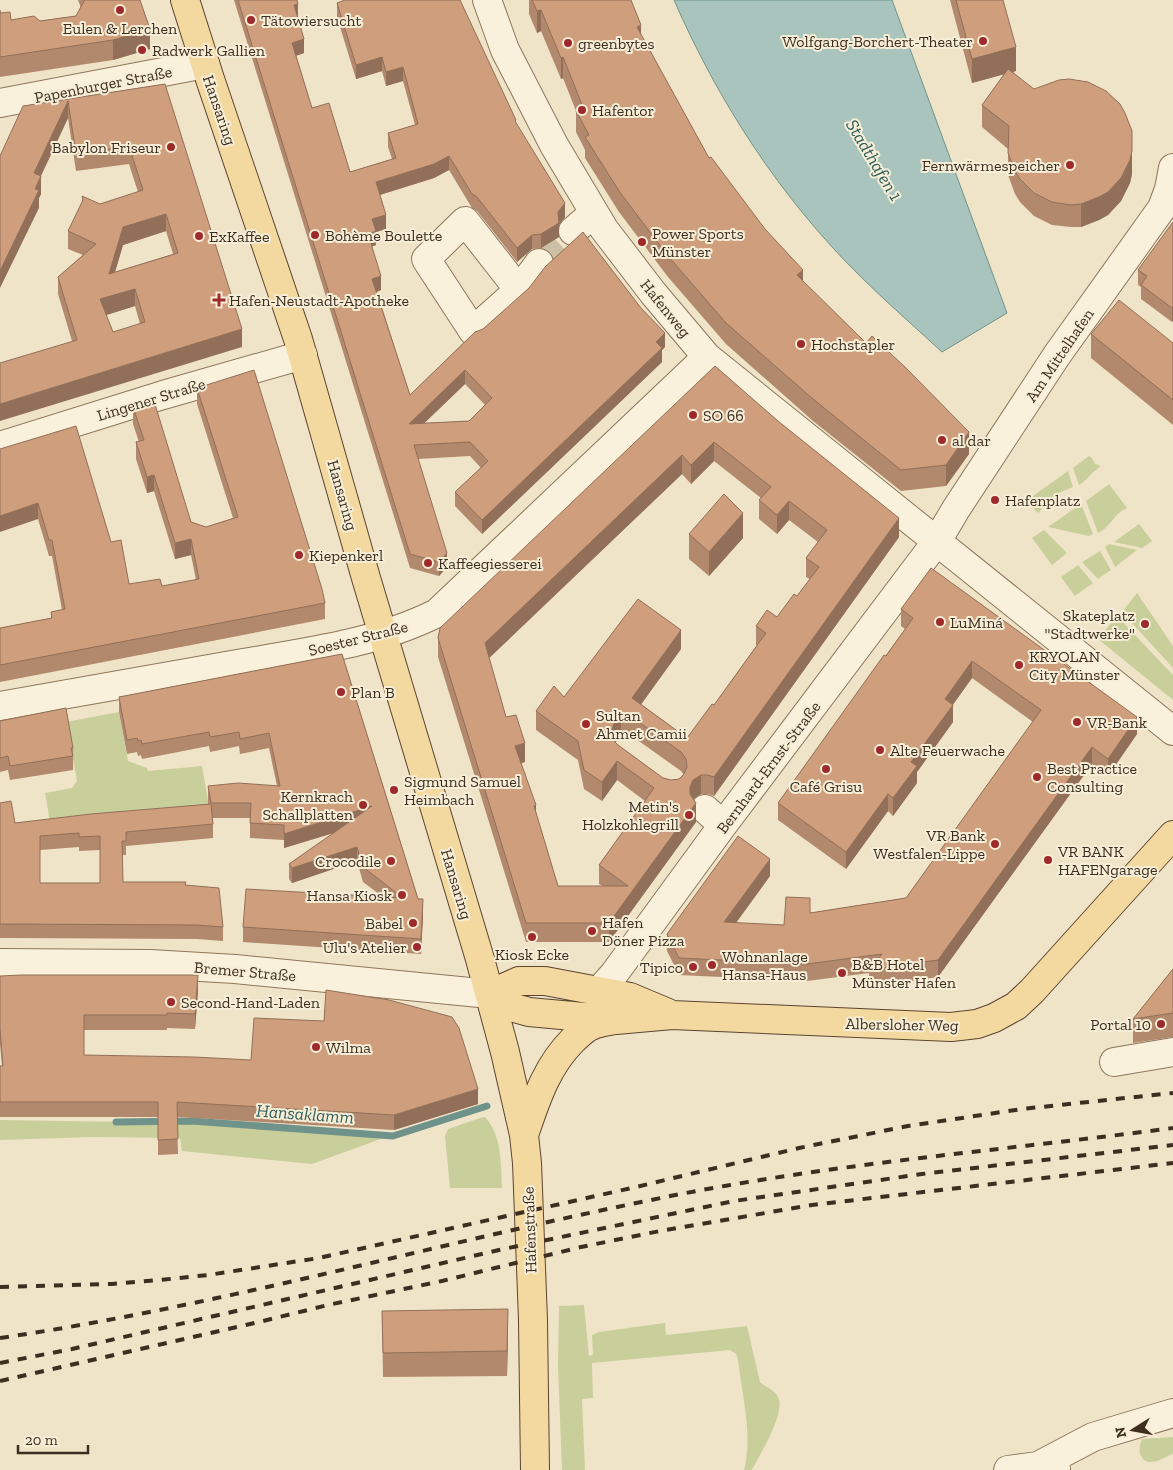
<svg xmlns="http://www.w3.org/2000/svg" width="1173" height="1470" font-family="'Zilla Slab',serif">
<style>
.green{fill:#c9cf9b}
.water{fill:#a9c4bc;stroke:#6f938a}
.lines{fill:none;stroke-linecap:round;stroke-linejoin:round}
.stream{stroke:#6f938a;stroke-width:7}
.minor-tunnel{stroke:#ccc0a6;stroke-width:28;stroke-dasharray:28 14;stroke-linecap:butt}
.minor-casing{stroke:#8d765c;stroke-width:30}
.major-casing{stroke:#5b4430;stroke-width:30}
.minor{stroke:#faf1dc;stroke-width:28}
.major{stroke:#f3d9a0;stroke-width:28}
.rail{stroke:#3d2e20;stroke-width:4;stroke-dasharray:9 9;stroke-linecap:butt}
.wall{fill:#b2896c;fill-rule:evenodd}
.shaded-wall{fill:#916f58}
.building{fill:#cf9f7d;stroke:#916f58;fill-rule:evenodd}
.poi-dot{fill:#9e2a2b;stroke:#f7eed8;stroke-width:2}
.labels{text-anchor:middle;stroke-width:4;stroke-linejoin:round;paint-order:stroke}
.poi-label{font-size:16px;fill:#3d2e20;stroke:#f7eed8;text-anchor:start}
.street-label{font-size:16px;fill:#3d2e20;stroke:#f7eed8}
.water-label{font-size:18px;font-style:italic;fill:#2f5d5a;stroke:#f7eed8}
</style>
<rect width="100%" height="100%" fill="#f0e4c8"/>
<!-- green -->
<path class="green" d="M1089,456L1091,457L1095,464L1099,465L1100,467C1091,472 1088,480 1079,485L1073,468Z
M1068,471L1073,487L1056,494L1038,513L1026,501Z
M1109,484L1127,508C1114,513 1111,527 1098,533L1086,501Z
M1081,504L1093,534L1089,536L1048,527Z
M1139,524L1152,541L1142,548L1114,542Z
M1044,530L1067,553L1052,565L1032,538Z
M1109,544L1137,550L1115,567L1105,547Z
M1100,551L1111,570L1098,579L1082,562Z
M1078,565L1093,583L1075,596L1061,577Z
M1137,593L1173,646V668L1122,612Z
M1117,616L1173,675V700L1098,639Z
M119,712L128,761L147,768L148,771L202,766L211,818L52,833L45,793L72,788L77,781L66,722Z
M485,1117C502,1135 501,1165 502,1188H450L445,1136L448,1129L480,1118Z
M0,1120L192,1123L386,1137L312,1164L182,1151L180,1138L93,1137L0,1140Z
M584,1305L589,1356L593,1355L592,1335L599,1332L665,1323L666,1335L747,1326L760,1382C765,1387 775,1390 778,1397C786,1414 760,1453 752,1470H744C753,1436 742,1395 738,1360L736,1354L730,1350L592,1363L593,1398L582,1399L585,1470H562L558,1367L559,1306Z
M1173,1437V1454C1162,1458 1147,1470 1140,1454C1139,1449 1140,1443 1142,1439Z"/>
<!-- water -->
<path class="water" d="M674,0H892L1007,313L942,352C914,326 886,302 859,275C780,197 718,101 674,0Z"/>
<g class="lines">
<!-- stream -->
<path class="stream" d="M116,1122L192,1121L393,1136L487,1106"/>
<!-- minor-tunnel -->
<path class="minor-tunnel" d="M539,263L573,231"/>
<defs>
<path id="minor" d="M487,0L505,50L554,145L604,229L653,293L707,357L1173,731
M0,103L205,64
M573,231L594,213
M519,290L465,221L426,259L473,331L519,290L539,263
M0,446L163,395L303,355
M0,706C81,692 162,678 243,663C308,652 377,643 437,613L707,357
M705,809L723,825
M0,963L150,964L235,969L490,994
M598,992L614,974L723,825L937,541L956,509L1057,355L1162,208L1169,189L1173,168
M1114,1062L1173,1052
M1038,1466L1093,1437L1173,1413
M1008,1470L1038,1466L1056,1469"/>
<path id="major" d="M185,0L210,79L298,339L366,578L480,959L505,1052L524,1135L527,1163L533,1320L535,1470
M490,994L511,1007L529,1012L616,1020L672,1015L951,1027L977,1024L994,1018L1016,1006L1032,991L1173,835
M490,994L519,981H545L630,997L668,1013
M524,1135C536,1100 546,1067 573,1040C579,1035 584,1029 591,1026C597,1023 604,1022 610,1021"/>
</defs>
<!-- minor casing -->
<use href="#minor" class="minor-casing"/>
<!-- major casing -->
<use href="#major" class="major-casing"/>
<!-- minor -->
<use href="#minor" class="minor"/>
<!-- major -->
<use href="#major" class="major"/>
<!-- rail -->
<path class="rail" d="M0,1287L112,1284L160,1280L208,1275L319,1258L636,1187L799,1148L908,1126L1022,1109L1173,1093
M0,1338C220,1306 433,1244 651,1200C823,1164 999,1151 1173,1128
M0,1363L72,1349L499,1250L734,1201L922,1174L1173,1145
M0,1381L263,1321L328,1305L442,1281L581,1247L660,1231L812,1205L1173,1163"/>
</g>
<!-- wall -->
<path class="wall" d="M78,0H140L150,49L113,60L0,77V10V13L11,20L40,21L76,16L81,8Z
M234,0H297L298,18L304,53L296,56L312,108L350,172L392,159L388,147V133L415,125L403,81L386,86L382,71L356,79L337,17V3L463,8L516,124L565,217L559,225V237L541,248L532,249L517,262L477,211L472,208L449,170L434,178L380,195L386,229L376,232V245L372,246L381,290L377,292L410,395L475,332L665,347L662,350V362L482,534L455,506V492L481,468L470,456L418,459L447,567L439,576L410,568ZM465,384L485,405L469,421L424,423Z
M529,0H631L641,34L709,158L803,281L969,454L946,486L901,491L813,421L726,344L668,277L619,212L585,158V150L576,132V111L563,78L561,79L541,31L537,33L529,14Z
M950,0H1003L1016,71L1013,72L1132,174L1130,183L1121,201L1108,215L1099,220L1081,227H1071L1052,225L1034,216L1020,202L1015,194L1008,175V149L982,127V105L1004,74L972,83Z
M165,84L242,347L72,341L58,294V277L83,255L68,249V231L82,202V196L100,204L138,192L129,164L76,171L68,118L41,176V194L39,198V208L23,106ZM166,231L173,254L115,272L123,245ZM135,306L140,324L113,332L106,315Z
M1173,222L1172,322L1141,299V287L1138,285V270Z
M1091,334L1173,343V425L1091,358Z
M715,366L899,537L714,796L708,794H701L693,799L696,822L609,942H526L438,657V638ZM714,461L761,498L759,500V519L777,534L789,520L818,542L806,558V577L810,579L797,596L777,617L756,626V645H757L714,705L687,738L641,704L681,649L564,697L536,711V730L578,760L584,789L602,801L617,780L645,801L599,865V884L603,886H558L521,763L525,762L506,717L489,658L682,474L691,484ZM629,737L636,739L681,771L684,775L679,779L671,780L663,778L618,745L615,742L621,738Z
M197,388L325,603V619L0,682V628L51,618V612L62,610L52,556H49L38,519L0,449L111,542L129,584L162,586L196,580L191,555L175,559L154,491L147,493L136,459V442H139L133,424V407L191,522L206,527L233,518L197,404Z
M689,534L743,538L709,576L689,559Z
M901,609L1137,734L1108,776L1092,764L938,977L869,987V973L807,981L679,975L667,951V934L770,876L736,923L784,925L810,913L906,898L1033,722L972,678L953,704V722L917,772V783L893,816L888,811L846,869L778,820V803L905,629L901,626Z
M342,654L423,914L421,954L243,942V927L383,897L363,882L357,861L292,883L289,879V864L334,833L284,848V840L250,838V818H213V838L126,846V855H122L123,882L186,885L223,927V941L197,939L10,938H0V803L15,823L208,804V786H277L269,748L240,754L239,746L210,752L209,746L142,759L141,755L138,756L137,752L127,754L119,712V697ZM79,847V851L100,850V883H40V850Z
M0,721L73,748V770L10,780L8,770L0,772Z
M1173,969V1037L1133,1043V1019Z
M0,976L198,991L195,1029L167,1028V1030H84V1055L478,1104L394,1130L177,1117L178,1154L158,1155V1117H0V1066H2L0,1044Z
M382,1311L508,1334L507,1376L383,1377Z"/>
<!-- shaded-wall -->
<path class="shaded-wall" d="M298,4V18L294,5Z
M541,10V31L537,33V11Z
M641,25V46L637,27Z
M150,29V49L113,60V40Z
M304,39V53L292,57V43Z
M1016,47V71L972,83V59Z
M382,57V71L356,79V65Z
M563,57V78L561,79V58Z
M403,67V81L386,86V72Z
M68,101V118L34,190V173Z
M1132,151V174L1130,183L1121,201L1108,215L1099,220L1081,227V204Z
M449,156V170L434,178L376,196V182Z
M41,176V194L39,198V208L0,288V271Z
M565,203V217L559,225V237L541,248V234Z
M166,214V231L123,245L109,292V274L123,227Z
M386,215V229L376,232V245L368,248V234L372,219Z
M532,235V249L517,262V248Z
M803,270V291L797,275Z
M381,276V290L372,293V279Z
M135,289V306L100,317V299Z
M1173,307V321L1172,322V308Z
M242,329V347L0,421V404Z
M665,333V347L662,350V362L482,534V520Z
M465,370V384L409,438V424Z
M969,432V454L946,486V465Z
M714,442V461L691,484V465Z
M682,455V474L485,662V643Z
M154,475V491L147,493V477Z
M789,501V520L777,534V515Z
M38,503V519L0,532V516Z
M743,513V538L709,576V552Z
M899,518V537L714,796V777Z
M191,539V555L175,559V543Z
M447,553V567L439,576V562Z
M681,630V649L632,717V698Z
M972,661V678L945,716V699Z
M953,705V722L917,772V783L893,816V798L911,762Z
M1137,717V734L1108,776V759Z
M621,719V738L614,743L611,732L614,724Z
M525,743V762L515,765V746Z
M1092,747V764L938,977V960Z
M617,761V780L602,801V782Z
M701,775V794L693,799L690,806V787L693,780Z
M888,794V811L846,869V852Z
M696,803V822L609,942V923Z
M536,805V824L534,806Z
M372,806V821L284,848V834Z
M357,847V861L292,883V868Z
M770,859V876L724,939V922Z
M423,899V914L421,954V939Z
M198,975V991L195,1029V1014Z
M478,1089V1104L394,1130V1115Z
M508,1309V1334L507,1376V1351Z"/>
<!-- building -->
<path class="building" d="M84,0H140L150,29L113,40L0,57V10V13L10,12L11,20L34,16L40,21L76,16L84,1Z
M238,0H297L298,4L294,5L304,39L292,43L312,108L329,103L350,172L396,158L388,133L418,124L403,67L386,72L382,57L356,65L337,3L345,0H460L516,120L515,121L565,203L558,212L559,223L541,234L532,235L517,248L477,197L472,194L449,156L434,164L376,182L386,215L372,219L376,231L368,234L381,276L372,279L410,395L475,332L483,329L529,288L545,267L583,232L641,308L665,333L656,342L662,348L482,520L455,492L488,461L470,442L414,445L447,553L439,562L410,554ZM465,370L492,398L469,421L409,424Z
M532,0H631L641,25L637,27L709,158L711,157L765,229L803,270L797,275L866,343L872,336L906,368L969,432L946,465L901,470L813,399L726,323L668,256L619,191L585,137L589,135L576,111L583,107L563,57L561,58L541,10L537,11Z
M956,0H1003L1016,47L972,59Z
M1008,69L1034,89L1059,80L1069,79L1088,82L1106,91L1120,104L1125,113L1132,131V151L1130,160L1121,178L1108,192L1099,197L1081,204L1071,205L1052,202L1034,193L1020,179L1015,171L1008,153L1009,126L982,105Z
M165,84L242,329L0,404V363L77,340L58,277L96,244L68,231L83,200L82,196L100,204L143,190L129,146L76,154L68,101L34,173L41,176L35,189L39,190L0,271V156L23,106ZM166,214L178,253L109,274L123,227ZM135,289L145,322L113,332L100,299Z
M1173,222V307L1172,308L1141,285L1147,276L1138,270Z
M1119,300L1173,343V400L1091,334Z
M715,366L778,421L899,518L714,777L708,775H701L693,780L690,787V794L696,803L609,923H526L438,638L440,628ZM714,442L771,487L759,500L777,515L789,501L827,530L806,558L819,567L797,596L794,594L777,617L767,610L756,626L766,633L714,705L712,704L687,738L632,698L681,630L638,599L564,697L554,686L536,711L578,741L584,770L602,782L617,761L654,788L599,865L628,886H558L534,806L536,805L515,746L525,743L516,715L506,717L485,643L682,455L691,465ZM629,718L636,720L681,752L686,759L687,767L684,774L679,779L671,780L663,778L618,745L613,740L611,732L614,724L621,719Z
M254,370L322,589L325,603L0,665V628L52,618L51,612L65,609L52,540H49L38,503L0,516V449L76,426L111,542L121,540L129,584L160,579L162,586L199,579L191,539L175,543L154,475L147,477L136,442L144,440L133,407L154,401L191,522L206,527L238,517L197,388Z
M724,494L743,513L709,552L689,534Z
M931,568L1137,717L1108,759L1092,747L938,960L869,970L882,954L807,964L679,958L667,934L738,836L770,859L724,922L784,925L786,897L810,898V913L906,898L1041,710L972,661L945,699L953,705L911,762L917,766L893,798L888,794L846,852L778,803L884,655L886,656L913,618L901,609Z
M342,654L418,899H423L421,939L243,927L246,889L403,898L363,867L357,847L292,868L289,864L372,806L284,834V825L250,823L251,803H211L208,786L238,783L280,786L269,733L240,739L239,732L210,737L209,732L142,744L141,740L138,741L137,738L127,740L119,697Z
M66,708L73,748H71L73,756L10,766L8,756L0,758V721Z
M11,801L15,823L91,814L211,804L213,824L126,832V841H122L123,882H186L185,885L219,888L223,927L197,925L10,924H0V803ZM79,833V837L100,836V883H40V836Z
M1173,969V1013L1133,1019Z
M21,975H198L195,1014L167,1013V1015H84V1055L194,1057L251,1060L254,1018L324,1021L326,990L389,1000L452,1017L459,1028L478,1089L394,1115L177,1102L178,1139L158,1140V1102H0V1066H3L0,1029V976Z
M508,1309L507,1351L383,1353L382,1311Z"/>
<!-- markers -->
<g class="poi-dot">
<circle cx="120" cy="10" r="5"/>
<circle cx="251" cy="20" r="5"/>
<circle cx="983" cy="41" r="5"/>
<circle cx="568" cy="43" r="5"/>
<circle cx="142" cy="50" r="5"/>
<circle cx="582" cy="110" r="5"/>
<circle cx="171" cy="147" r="5"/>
<circle cx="1070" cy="165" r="5"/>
<circle cx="315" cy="235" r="5"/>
<circle cx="199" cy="236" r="5"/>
<circle cx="642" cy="242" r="5"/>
<path d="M216.5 292.5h5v5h5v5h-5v5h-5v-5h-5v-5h5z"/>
<circle cx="801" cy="344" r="5"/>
<circle cx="693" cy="415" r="5"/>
<circle cx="942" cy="440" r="5"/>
<circle cx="995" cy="500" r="5"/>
<circle cx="299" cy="555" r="5"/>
<circle cx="428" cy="563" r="5"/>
<circle cx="940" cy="622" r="5"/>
<circle cx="1145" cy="624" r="5"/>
<circle cx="1019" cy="665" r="5"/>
<circle cx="341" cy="692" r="5"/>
<circle cx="1077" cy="722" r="5"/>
<circle cx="586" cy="724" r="5"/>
<circle cx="880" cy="750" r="5"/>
<circle cx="826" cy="769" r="5"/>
<circle cx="1037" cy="777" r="5"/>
<circle cx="394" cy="790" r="5"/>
<circle cx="363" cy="805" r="5"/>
<circle cx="689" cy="815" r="5"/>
<circle cx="995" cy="844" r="5"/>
<circle cx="1048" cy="860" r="5"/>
<circle cx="391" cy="861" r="5"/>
<circle cx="402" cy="895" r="5"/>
<circle cx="413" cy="923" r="5"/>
<circle cx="592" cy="931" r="5"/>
<circle cx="532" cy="937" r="5"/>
<circle cx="417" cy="947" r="5"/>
<circle cx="712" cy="965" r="5"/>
<circle cx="693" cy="967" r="5"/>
<circle cx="842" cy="973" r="5"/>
<circle cx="171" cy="1002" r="5"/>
<circle cx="1161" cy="1024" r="5"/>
<circle cx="316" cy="1047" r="5"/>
</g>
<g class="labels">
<!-- poi labels -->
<g class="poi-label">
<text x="261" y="26">Tätowiersucht</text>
<text x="120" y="34" text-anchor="middle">Eulen &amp; Lerchen</text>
<text x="973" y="47" text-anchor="end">Wolfgang-Borchert-Theater</text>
<text x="578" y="49">greenbytes</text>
<text x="152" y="56">Radwerk Gallien</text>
<text x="592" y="116">Hafentor</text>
<text x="161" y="153" text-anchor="end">Babylon Friseur</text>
<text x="1060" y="171" text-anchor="end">Fernwärmespeicher</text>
<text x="652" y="239">Power Sports<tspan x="652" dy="18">Münster</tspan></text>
<text x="325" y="241">Bohème Boulette</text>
<text x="209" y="242">ExKaffee</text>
<text x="229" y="306">Hafen-Neustadt-Apotheke</text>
<text x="811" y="350">Hochstapler</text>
<text x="703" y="421">SO 66</text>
<text x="952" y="446">al dar</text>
<text x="1005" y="506">Hafenplatz</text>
<text x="309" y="561">Kiepenkerl</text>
<text x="438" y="569">Kaffeegiesserei</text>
<text x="1135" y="621" text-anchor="end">Skateplatz<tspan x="1135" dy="18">"Stadtwerke"</tspan></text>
<text x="950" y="628">LuMiná</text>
<text x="1029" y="662">KRYOLAN<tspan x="1029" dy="18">City Münster</tspan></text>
<text x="351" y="698">Plan B</text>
<text x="596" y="721">Sultan<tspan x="596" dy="18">Ahmet Camii</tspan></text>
<text x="1087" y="728">VR-Bank</text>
<text x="890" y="756">Alte Feuerwache</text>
<text x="1047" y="774">Best Practice<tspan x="1047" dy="18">Consulting</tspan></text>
<text x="404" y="787">Sigmund Samuel<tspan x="404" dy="18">Heimbach</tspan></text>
<text x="826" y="792" text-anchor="middle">Café Grisu</text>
<text x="353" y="802" text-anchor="end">Kernkrach<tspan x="353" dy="18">Schallplatten</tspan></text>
<text x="679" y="812" text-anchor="end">Metin's<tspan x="679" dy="18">Holzkohlegrill</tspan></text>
<text x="985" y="841" text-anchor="end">VR Bank<tspan x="985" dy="18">Westfalen-Lippe</tspan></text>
<text x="1058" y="857">VR BANK<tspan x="1058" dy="18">HAFENgarage</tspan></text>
<text x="381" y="867" text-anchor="end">Crocodile</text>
<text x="392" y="901" text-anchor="end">Hansa Kiosk</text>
<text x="602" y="928">Hafen<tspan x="602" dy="18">Döner Pizza</tspan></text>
<text x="403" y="929" text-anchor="end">Babel</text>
<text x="407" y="953" text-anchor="end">Ulu's Atelier</text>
<text x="532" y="960" text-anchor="middle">Kiosk Ecke</text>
<text x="722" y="962">Wohnanlage<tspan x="722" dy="18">Hansa-Haus</tspan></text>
<text x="852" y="970">B&amp;B Hotel<tspan x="852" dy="18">Münster Hafen</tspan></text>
<text x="683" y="973" text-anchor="end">Tipico</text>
<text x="181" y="1008">Second-Hand-Laden</text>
<text x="1151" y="1030" text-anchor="end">Portal 10</text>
<text x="326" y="1053">Wilma</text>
</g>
<!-- street labels -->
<g class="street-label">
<text transform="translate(103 84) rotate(-11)" y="6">Papenburger Straße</text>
<text transform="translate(220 110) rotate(71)" y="6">Hansaring</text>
<text transform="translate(666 308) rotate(51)" y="6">Hafenweg</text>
<text transform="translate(1059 355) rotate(-56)" y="6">Am Mittelhafen</text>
<text transform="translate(151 399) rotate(-17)" y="6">Lingener Straße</text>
<text transform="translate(343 495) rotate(74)" y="6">Hansaring</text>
<text transform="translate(358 638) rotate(-14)" y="6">Soester Straße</text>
<text transform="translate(768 767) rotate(-53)" y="6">Bernhard-Ernst-Straße</text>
<text transform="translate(457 884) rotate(73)" y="6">Hansaring</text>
<text transform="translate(245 971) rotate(5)" y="6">Bremer Straße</text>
<text transform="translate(902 1024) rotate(1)" y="6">Albersloher Weg</text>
<text transform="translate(529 1230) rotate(-92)" y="6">Hafenstraße</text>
</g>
<!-- water labels -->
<g class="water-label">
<text transform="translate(874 160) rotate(59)" y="6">Stadthafen 1</text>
<text transform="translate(305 1114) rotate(4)" y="6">Hansaklamm</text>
</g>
</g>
<!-- north arrow -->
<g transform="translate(1133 1430) rotate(259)" stroke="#f7eed8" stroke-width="4" paint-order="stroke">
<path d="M0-4L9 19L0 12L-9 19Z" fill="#3d2e20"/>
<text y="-8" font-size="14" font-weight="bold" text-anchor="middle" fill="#3d2e20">N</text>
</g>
<!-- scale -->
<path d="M18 1445v8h70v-8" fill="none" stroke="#3d2e20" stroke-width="2.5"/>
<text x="25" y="1445" font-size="15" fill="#3d2e20" stroke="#f7eed8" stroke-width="4" paint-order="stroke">20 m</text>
</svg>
